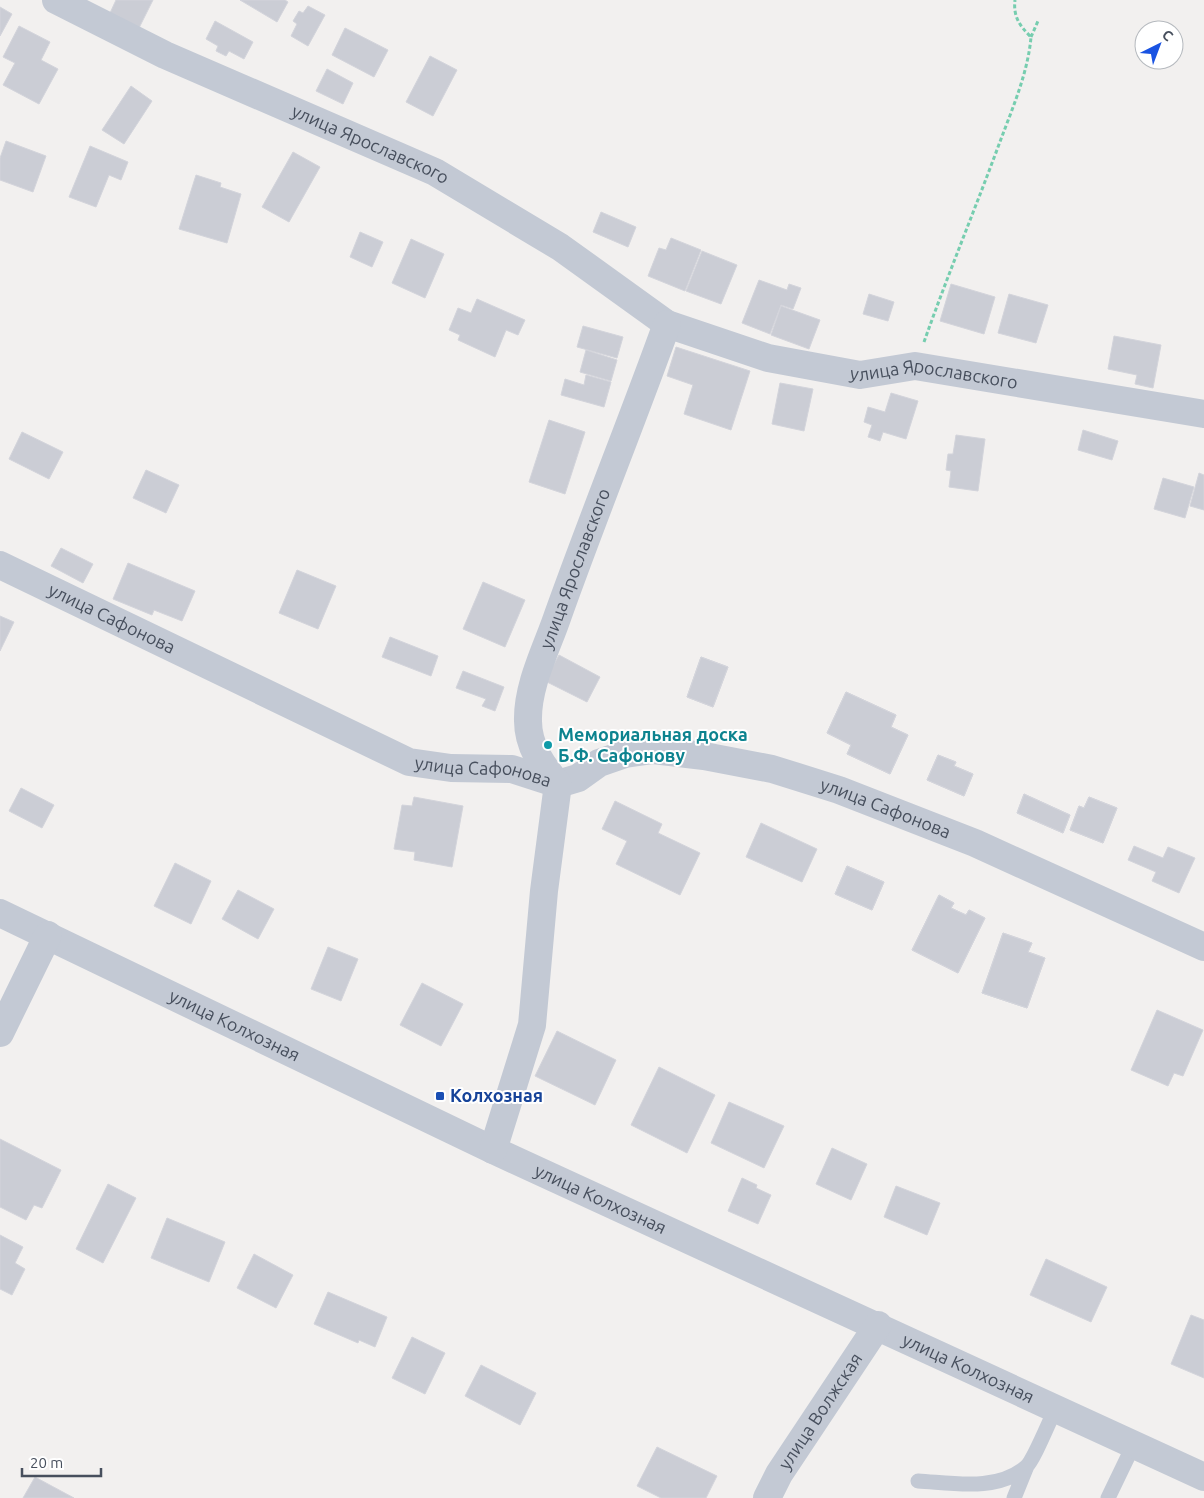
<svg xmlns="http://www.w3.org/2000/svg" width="1204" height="1498" font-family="Ubuntu,sans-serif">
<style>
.building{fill:#cbcdd5;stroke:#d3d4db}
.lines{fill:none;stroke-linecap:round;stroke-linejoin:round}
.path{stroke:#76cdaf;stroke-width:3;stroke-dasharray:4 2.5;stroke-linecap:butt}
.service{stroke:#c3c9d4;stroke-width:15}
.minor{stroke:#c3c9d4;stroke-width:28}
.culture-dot{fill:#0f9aa8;stroke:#fff;stroke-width:2}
.transit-dot{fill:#1a4fb4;stroke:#fff;stroke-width:2}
.labels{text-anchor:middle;stroke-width:4;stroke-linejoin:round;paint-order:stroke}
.street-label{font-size:18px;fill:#474f5d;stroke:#fff}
.culture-label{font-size:18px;font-weight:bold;fill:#0d838f;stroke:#fff;text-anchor:start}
.transit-label{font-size:18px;font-weight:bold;fill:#164399;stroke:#fff;text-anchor:start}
</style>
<rect width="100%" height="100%" fill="#f2f0ef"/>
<!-- building -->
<path class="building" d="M116,0H153L139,28L110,13Z
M240,0H285L288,2L277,22Z
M308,6L325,15L308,46L291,36L297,24L293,21L299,11L303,13Z
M0,7L12,14L0,36Z
M215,21L253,42L244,59L229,51L226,56L216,51L218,46L206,39Z
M19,26L50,42L41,60L58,69L39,104L3,85L15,63L3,57Z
M345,28L388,50L374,77L332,55Z
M430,56L457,70L433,116L406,102Z
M327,69L353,83L343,104L316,91Z
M131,86L152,101L124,144L102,130Z
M6,141L46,156L33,192L0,180V158Z
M90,146L128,162L121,180L109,175L96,207L69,197Z
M293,152L320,167L289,222L262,207Z
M196,175L221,183L220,187L241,194L227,243L179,229Z
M601,212L636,227L628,247L593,232Z
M360,232L383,242L372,267L350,257Z
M671,238L701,250L685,291L648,276L659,248L666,250Z
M411,239L444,254L425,298L392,283Z
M702,251L737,265L721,304L686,291Z
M759,280L787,290L789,284L801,288L793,309L781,305L770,334L742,323Z
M951,284L995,297L984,334L940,321Z
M869,294L894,302L888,321L863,314Z
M1009,294L1048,305L1036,343L998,333Z
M477,299L525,320L518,335L506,330L495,357L458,340L460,335L449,330L458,308L471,313Z
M781,306L820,320L809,349L771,335Z
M583,326L623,337L617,358L577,347Z
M1114,336L1161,345L1153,388L1135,384L1137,375L1108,369Z
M676,347L750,371L731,430L684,414L693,385L667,376Z
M586,350L617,360L611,381L580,372Z
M586,375L611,382L604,407L561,395L565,379L584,385Z
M780,383L813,389L804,431L772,424Z
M891,393L918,401L906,439L883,432L880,441L868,437L872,425L864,422L868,407L885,412Z
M549,420L585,432L565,494L529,482Z
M1083,430L1118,441L1112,460L1078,450Z
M22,432L63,452L49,479L9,459Z
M956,435L985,439L978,491L949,487L951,471L946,470L948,454H953Z
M146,470L179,485L166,513L133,498Z
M1199,473L1204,475V510L1190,506Z
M1163,478L1194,487L1185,518L1154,509Z
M61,548L93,564L83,583L51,566Z
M128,563L195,591L182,621L154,610L152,615L113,599Z
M297,570L336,586L318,629L279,613Z
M483,582L525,600L505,647L463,629Z
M0,616L14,622L0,651Z
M390,637L438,656L431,676L382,657Z
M559,655L600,677L587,702L545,681Z
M701,657L728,667L713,707L687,697Z
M701,657L728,667L713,707L687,697Z
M463,671L504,687L495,711L482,706L486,699L456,688Z
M846,692L896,715L891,727L908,735L890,774L847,754L851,745L827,733Z
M846,692L896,715L891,727L908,735L890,774L847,754L851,745L827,733Z
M938,755L956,762L954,766L973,774L964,796L927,780Z
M938,755L956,762L954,766L973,774L964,796L927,780Z
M21,788L54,805L42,828L9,811Z
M1024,794L1070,815L1063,833L1017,813Z
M1024,794L1070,815L1063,833L1017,813Z
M414,797L463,806L452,867L414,860L415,852L394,849L402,805L412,806Z
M1089,797L1117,808L1103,843L1070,830L1079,806L1084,808Z
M1089,797L1117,808L1103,843L1070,830L1079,806L1084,808Z
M615,801L662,824L658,833L700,853L680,895L616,864L627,841L602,829Z
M761,823L817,849L802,882L746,857Z
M1134,846L1163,858L1168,847L1195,858L1179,893L1152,881L1156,872L1128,860Z
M175,863L211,881L191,924L154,906Z
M847,866L884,882L872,910L835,894Z
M847,866L884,882L872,910L835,894Z
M238,890L274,909L258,939L222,919Z
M939,895L954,903L951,908L966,915L969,910L985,918L958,973L912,950Z
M939,895L954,903L951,908L966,915L969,910L985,918L958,973L912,950Z
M1003,933L1032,943L1028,952L1045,958L1027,1008L982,993Z
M1003,933L1032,943L1028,952L1045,958L1027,1008L982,993Z
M328,947L358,959L341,1001L311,989Z
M422,983L463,1004L441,1046L400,1025Z
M1157,1010L1203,1030L1183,1076L1174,1073L1168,1086L1131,1070Z
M557,1031L616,1060L595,1105L535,1076Z
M659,1067L715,1095L687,1153L631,1125Z
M729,1102L784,1126L764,1168L711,1143Z
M0,1139L61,1170L42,1208L34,1205L26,1220L0,1207Z
M832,1148L867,1164L851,1200L816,1184Z
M742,1178L757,1185L756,1188L771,1195L758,1224L728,1211Z
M108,1184L136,1198L103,1263L76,1249Z
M896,1186L940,1203L927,1235L884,1217Z
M167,1218L225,1242L209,1282L151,1258Z
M0,1235L23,1247L15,1263L25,1269L12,1295L0,1289Z
M254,1254L293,1275L276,1308L237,1288Z
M1046,1259L1107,1287L1091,1322L1030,1295Z
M328,1292L387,1317L375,1347L359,1340L358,1343L314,1324Z
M1191,1315L1204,1320V1378L1171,1364Z
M412,1337L445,1353L425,1394L392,1378Z
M481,1365L536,1393L520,1425L465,1396Z
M657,1447L717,1476L706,1498H661L637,1486Z
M35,1477L74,1498H23Z"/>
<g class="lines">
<!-- path -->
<path class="path" d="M1031,37L1038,21
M924,342C948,274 976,207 1001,139C1013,107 1028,72 1031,37C1020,26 1013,17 1015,0"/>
<!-- service -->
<path class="service" d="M918,1481C953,1483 997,1492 1026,1467C1034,1460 1050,1419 1056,1408
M1014,1498L1027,1466
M1108,1498L1134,1444"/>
<!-- minor -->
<g class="minor">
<path id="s1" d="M56,0L165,55L435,172L560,247L667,324L768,358L860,375L915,366L1204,414"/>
<path id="s2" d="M0,565L409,762L451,768L512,769L558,784L578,778L599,763L625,754L653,750L704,756L772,769L839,790L975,843L1204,947"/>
<path id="s3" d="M0,913L493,1150L1204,1477"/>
<path d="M0,1033L48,935"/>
<path id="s4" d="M493,1150L532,1025L544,891L558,784C542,766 528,746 528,721C527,685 547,648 558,615C593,517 632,421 667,324"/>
<path id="s5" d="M767,1498L779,1474L878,1325"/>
</g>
</g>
<!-- markers -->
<circle class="culture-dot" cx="548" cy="745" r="5"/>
<rect class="transit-dot" x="435" y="1091" width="10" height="10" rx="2.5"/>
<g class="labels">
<!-- street labels -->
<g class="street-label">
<text dy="6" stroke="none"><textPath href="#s1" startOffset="346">улица Ярославского</textPath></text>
<text dy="6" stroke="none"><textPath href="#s1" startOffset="969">улица Ярославского</textPath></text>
<text dy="6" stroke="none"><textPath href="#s4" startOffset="605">улица Ярославского</textPath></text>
<text dy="6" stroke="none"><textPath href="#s2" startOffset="124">улица Сафонова</textPath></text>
<text dy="6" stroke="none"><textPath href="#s2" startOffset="529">улица Сафонова</textPath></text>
<text dy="6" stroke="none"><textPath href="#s2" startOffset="949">улица Сафонова</textPath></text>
<text dy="6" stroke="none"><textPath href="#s3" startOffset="260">улица Колхозная</textPath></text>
<text dy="6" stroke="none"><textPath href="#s3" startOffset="665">улица Колхозная</textPath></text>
<text dy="6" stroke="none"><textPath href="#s3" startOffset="1070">улица Колхозная</textPath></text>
<text dy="6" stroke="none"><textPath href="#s5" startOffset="102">улица Волжская</textPath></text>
</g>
<!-- culture labels -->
<g class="culture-label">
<text x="558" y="741">Мемориальная доска<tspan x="558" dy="21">Б.Ф. Сафонову</tspan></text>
</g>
<!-- transit labels -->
<g class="transit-label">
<text x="450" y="1102">Колхозная</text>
</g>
</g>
<!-- north arrow -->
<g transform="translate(1159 45) rotate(42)"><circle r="24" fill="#ffffff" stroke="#b5b9be"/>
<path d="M0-4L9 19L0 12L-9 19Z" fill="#1953e2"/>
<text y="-8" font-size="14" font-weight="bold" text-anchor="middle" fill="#474f5d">С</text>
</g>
<!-- scale -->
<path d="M22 1468v8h79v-8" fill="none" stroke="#474f5d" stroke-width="2.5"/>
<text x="30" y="1468" font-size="15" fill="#474f5d" stroke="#ffffff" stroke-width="4" paint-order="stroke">20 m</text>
</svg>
